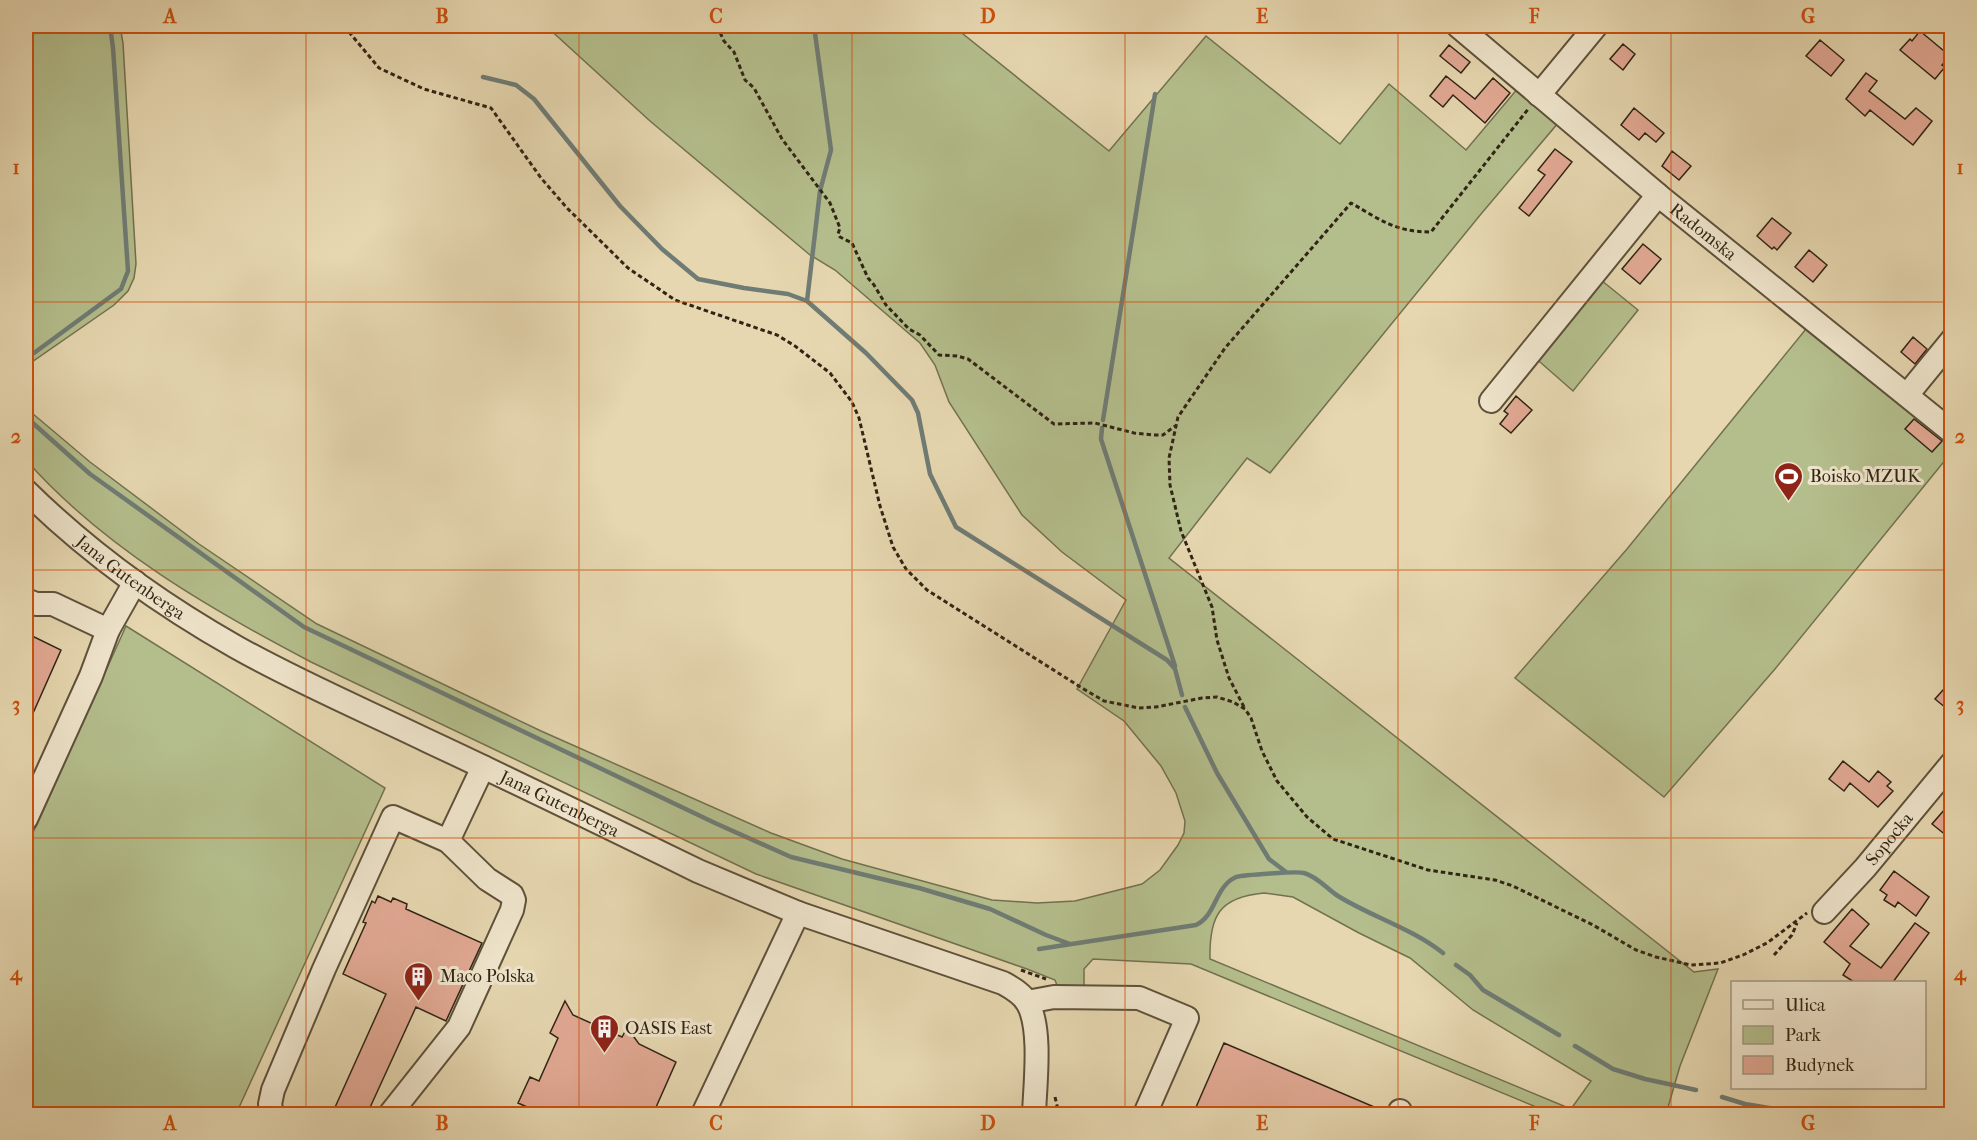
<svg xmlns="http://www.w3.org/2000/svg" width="1977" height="1140" font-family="'IM FELL French Canon',serif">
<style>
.green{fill:#b4be8c;stroke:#727150;stroke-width:1.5;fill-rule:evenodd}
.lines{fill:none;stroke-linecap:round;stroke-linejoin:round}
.stream{stroke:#6f7c75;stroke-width:4.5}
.building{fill:#e2a994;stroke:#302414;stroke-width:1.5}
.minor-casing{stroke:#5e513b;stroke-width:26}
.path{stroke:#302414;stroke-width:3;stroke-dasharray:4.5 3;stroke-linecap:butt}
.minor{stroke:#efe5cc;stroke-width:22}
.grid{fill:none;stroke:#cc510d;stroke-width:1.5;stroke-opacity:0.55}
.labels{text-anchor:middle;stroke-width:6;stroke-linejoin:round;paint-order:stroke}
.street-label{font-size:18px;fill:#302414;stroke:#efe5cc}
.poi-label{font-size:18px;fill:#302414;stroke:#efe5cc;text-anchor:start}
.neatline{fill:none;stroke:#cc510d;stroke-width:2}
.grid-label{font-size:20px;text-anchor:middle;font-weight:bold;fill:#cc510d}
</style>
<rect width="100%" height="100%" fill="#e6d7b0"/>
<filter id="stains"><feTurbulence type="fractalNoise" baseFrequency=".00333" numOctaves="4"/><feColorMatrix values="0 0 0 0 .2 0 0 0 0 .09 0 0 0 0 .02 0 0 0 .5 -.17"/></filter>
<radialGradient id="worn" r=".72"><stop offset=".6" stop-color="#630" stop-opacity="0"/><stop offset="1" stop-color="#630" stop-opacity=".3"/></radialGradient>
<!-- green -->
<path class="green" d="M26,26H120L123,43L136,264L134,278L128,291L114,305L26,366Z
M546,26H953L1109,151L1206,36L1340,144L1389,84L1466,150L1524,81L1564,116L1481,214L1270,473L1247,458L1169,558L1694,972L1718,969L1680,1066L1666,1114H1553L1191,964L1093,959L1084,969V988H1058L1055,980L1027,969L756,874L311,662C208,608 103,547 26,460V408L90,462L199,544L317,624L541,731L771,833L842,859L992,900L1037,903L1075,901L1142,884L1160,870L1178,845L1184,833L1185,821L1176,793L1161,766L1124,721L1077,689L1126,600L1062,552L1022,515L949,402L935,365L920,343L835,270L810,255L650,121ZM1264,893L1293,897L1359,933L1410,958L1473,1010L1591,1081L1571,1109L1210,959C1209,915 1220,897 1264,893Z
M1596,276L1638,310L1573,391L1532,355Z
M1806,329L1951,440V453L1775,669L1664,797L1515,678L1627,549Z
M126,626L385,788L236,1114H26V848Z"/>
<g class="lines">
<!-- stream -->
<path class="stream" d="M814,26L831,150L820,191L807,301L866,353L912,400L918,413L930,474L956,527L1167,660L1175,669L1182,695
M483,77L516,85L534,99L620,206L662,249L698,279L744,288L788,294L807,301
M26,356L34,353L121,289L128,271L113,48L110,26
M26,417L90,474L304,627L715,823L791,857L919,888L990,909L1046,935L1070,944
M1103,420L1155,94
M1102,428L1101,439L1175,666
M1185,707L1217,773L1269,859L1286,872
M1039,949L1196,925C1216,916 1215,886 1236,877C1243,875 1298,871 1304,873C1318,877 1327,889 1338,896C1372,917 1411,928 1443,953
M1456,965L1470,975L1483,990L1559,1035
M1575,1046L1613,1069L1645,1079L1696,1090
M1722,1097L1745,1104L1805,1114"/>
</g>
<!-- building -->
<path class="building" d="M1920,31L1950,56L1942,65L1945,67L1935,79L1900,50L1910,39L1912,41Z
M1820,40L1844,60L1831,76L1806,56Z
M1623,44L1635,54L1623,70L1610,59Z
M1449,45L1470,62L1461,73L1440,56Z
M1866,73L1877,81L1869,91L1905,119L1916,108L1932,121L1913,145L1870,110L1865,116L1846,99Z
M1446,76L1475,99L1493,78L1510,93L1485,123L1453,95L1443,107L1430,96Z
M1634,108L1664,133L1656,142L1645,133L1639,140L1621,125Z
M1555,149L1572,162L1529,216L1519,208L1545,175L1538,170Z
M1672,151L1691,166L1679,180L1662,166Z
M1772,218L1791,233L1777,250L1774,247L1772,249L1757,236Z
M1643,244L1661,259L1640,284L1622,269Z
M1809,250L1827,265L1813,282L1795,267Z
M1913,337L1927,349L1915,364L1901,352Z
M1516,396L1532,410L1511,433L1500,424L1508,414L1504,411Z
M1914,419L1942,441L1932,452L1905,429Z
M26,633L61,650L26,729Z
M1952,680V713L1935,699Z
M1843,761L1869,782L1878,771L1891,782L1887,786L1893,791L1878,807L1850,783L1844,791L1829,779Z
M1952,801V840L1932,824Z
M1894,871L1929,897L1916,916L1898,902L1895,907L1884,900L1887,895L1880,890Z
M378,896L391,902L393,898L407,904L406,909L482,943L446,1021L416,1007L367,1114H332L386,994L343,974L366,923L363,922L372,901L375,903Z
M1852,909L1869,924L1850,946L1881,968L1915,923L1929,933L1893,982H1854L1843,975L1850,964L1824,942Z
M565,1001L573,1015L622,1037L626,1030L634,1037L639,1044L676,1062L653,1114H524L527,1107L518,1103L530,1077L539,1081L558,1038L550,1033Z
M1224,1043L1386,1112V1114H1193Z"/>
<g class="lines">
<defs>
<g id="minor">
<path id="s1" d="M1458,26L1658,195L1952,432"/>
<path d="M1539,95L1596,26"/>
<path d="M1907,395L1952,340"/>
<path d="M1491,401L1658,195"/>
<path id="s2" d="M26,491C88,552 160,604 236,647C298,682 364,710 428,741C518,783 608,827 698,871L798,913L1003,983C1012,988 1023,994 1028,1004C1042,1029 1035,1085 1034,1114"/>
<path d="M26,600L36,604H53L108,630L91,676L26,819"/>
<path d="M108,630L135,582"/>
<path id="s3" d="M1824,912L1865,868L1952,763"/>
<path d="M1027,1002L1054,997L1139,998L1187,1018L1145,1114"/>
<path d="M272,1114L270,1104L273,1090L324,969L393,817L448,841L483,767"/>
<path d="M390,1114L459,1027L512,910L514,900L512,895L487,879L448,841"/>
<path d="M703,1114L798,913"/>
<path d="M1399,1114L1400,1111"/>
</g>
</defs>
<!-- minor casing -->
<use href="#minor" class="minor-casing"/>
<!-- path -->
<path class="path" d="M344,26L379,68L424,89L491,108L541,178L567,208L628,268L675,300L777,335L795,346L830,373L852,402L859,418L880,506L893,547L906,569L927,590L1082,688L1104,701L1139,708L1156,707L1202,698L1217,697L1233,702L1245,709L1251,718L1262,751L1277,781L1307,817L1333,839L1428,870L1495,880L1513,886L1593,925L1636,950L1656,957L1691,965L1720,963L1743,955L1767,943L1807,913
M717,26L724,41L734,52L745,80L754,88L782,139L830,203L840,228L838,234L840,237L852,243L868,278L874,285L886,305L909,329L920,335L939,355L957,356L968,359L1054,424L1095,423L1134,433L1153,435H1163L1175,426
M1827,26L1838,34
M26,466L32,473
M1244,707L1229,678L1217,640L1212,607L1181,531L1170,485L1169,458L1178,417L1225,348L1351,203C1381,220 1395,232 1431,232L1529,108
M1774,955L1792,935L1797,923
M1021,970L1046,979
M1055,1097L1059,1114"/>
<!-- minor -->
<use href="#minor" class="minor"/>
</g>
<!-- grid -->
<path class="grid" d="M306,26V1114M579,26V1114M852,26V1114M1125,26V1114M1398,26V1114M1671,26V1114M26,302H1952M26,570H1952M26,838H1952"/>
<!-- icons -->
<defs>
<symbol id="stadium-pin" viewBox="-11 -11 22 30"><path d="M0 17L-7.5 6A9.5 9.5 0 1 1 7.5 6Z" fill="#8f2418" stroke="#efe5cc"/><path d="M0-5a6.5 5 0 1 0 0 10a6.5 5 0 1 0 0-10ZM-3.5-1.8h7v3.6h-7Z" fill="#fff"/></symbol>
<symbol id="building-pin" viewBox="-11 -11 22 30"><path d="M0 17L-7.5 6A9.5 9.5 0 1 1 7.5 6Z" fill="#8f2418" stroke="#efe5cc"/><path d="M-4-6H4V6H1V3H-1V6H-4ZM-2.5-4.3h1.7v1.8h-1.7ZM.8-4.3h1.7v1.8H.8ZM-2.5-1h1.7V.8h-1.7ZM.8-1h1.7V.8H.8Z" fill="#fff"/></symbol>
</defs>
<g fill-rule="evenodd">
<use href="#stadium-pin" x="1772" y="460" width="33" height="45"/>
<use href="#building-pin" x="402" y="960" width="33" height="45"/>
<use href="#building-pin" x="588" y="1012" width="33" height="45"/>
</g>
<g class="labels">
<!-- street labels -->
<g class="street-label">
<text dy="6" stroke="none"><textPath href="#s1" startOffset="320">Radomska</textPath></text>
<text dy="6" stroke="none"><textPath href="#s2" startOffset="136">Jana Gutenberga</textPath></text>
<text dy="6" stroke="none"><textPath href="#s2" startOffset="622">Jana Gutenberga</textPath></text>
<text dy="6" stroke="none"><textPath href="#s3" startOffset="98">Sopocka</textPath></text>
</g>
<!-- poi labels -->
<g class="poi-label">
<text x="1810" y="482">Boisko MZUK</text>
<text x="440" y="982">Maco Polska</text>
<text x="625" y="1034">OASIS East</text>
</g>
</g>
<!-- margin -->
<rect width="1977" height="1140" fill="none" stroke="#e6d7b0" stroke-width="66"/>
<!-- legend -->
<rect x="1731" y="981" width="195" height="108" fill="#efe5cc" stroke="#a39882" stroke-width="1.5"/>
<rect x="1743" y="1000" width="30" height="9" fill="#efe5cc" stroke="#a39882" stroke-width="1.5"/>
<text x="1785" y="1011" font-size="18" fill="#302414">Ulica</text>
<rect x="1743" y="1026" width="30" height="18" fill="#b4be8c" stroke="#a39882" stroke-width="1.5"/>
<text x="1785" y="1041" font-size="18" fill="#302414">Park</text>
<rect x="1743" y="1056" width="30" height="18" fill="#e2a994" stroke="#a39882" stroke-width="1.5"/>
<text x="1785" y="1071" font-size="18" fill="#302414">Budynek</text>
<rect x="33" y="33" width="1911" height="1074" class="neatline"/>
<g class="grid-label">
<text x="170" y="23">A</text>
<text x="442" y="23">B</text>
<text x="716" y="23">C</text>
<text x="988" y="23">D</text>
<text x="1262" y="23">E</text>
<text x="1534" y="23">F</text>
<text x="1808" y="23">G</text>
<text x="16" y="174">1</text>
<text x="1960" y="174">1</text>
<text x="16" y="443">2</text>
<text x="1960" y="443">2</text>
<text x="16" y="711">3</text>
<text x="1960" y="711">3</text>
<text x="16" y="980">4</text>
<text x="1960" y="980">4</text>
<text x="170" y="1130">A</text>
<text x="442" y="1130">B</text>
<text x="716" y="1130">C</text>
<text x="988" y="1130">D</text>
<text x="1262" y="1130">E</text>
<text x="1534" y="1130">F</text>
<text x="1808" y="1130">G</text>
</g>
<rect width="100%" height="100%" filter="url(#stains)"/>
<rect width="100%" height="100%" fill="url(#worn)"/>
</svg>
